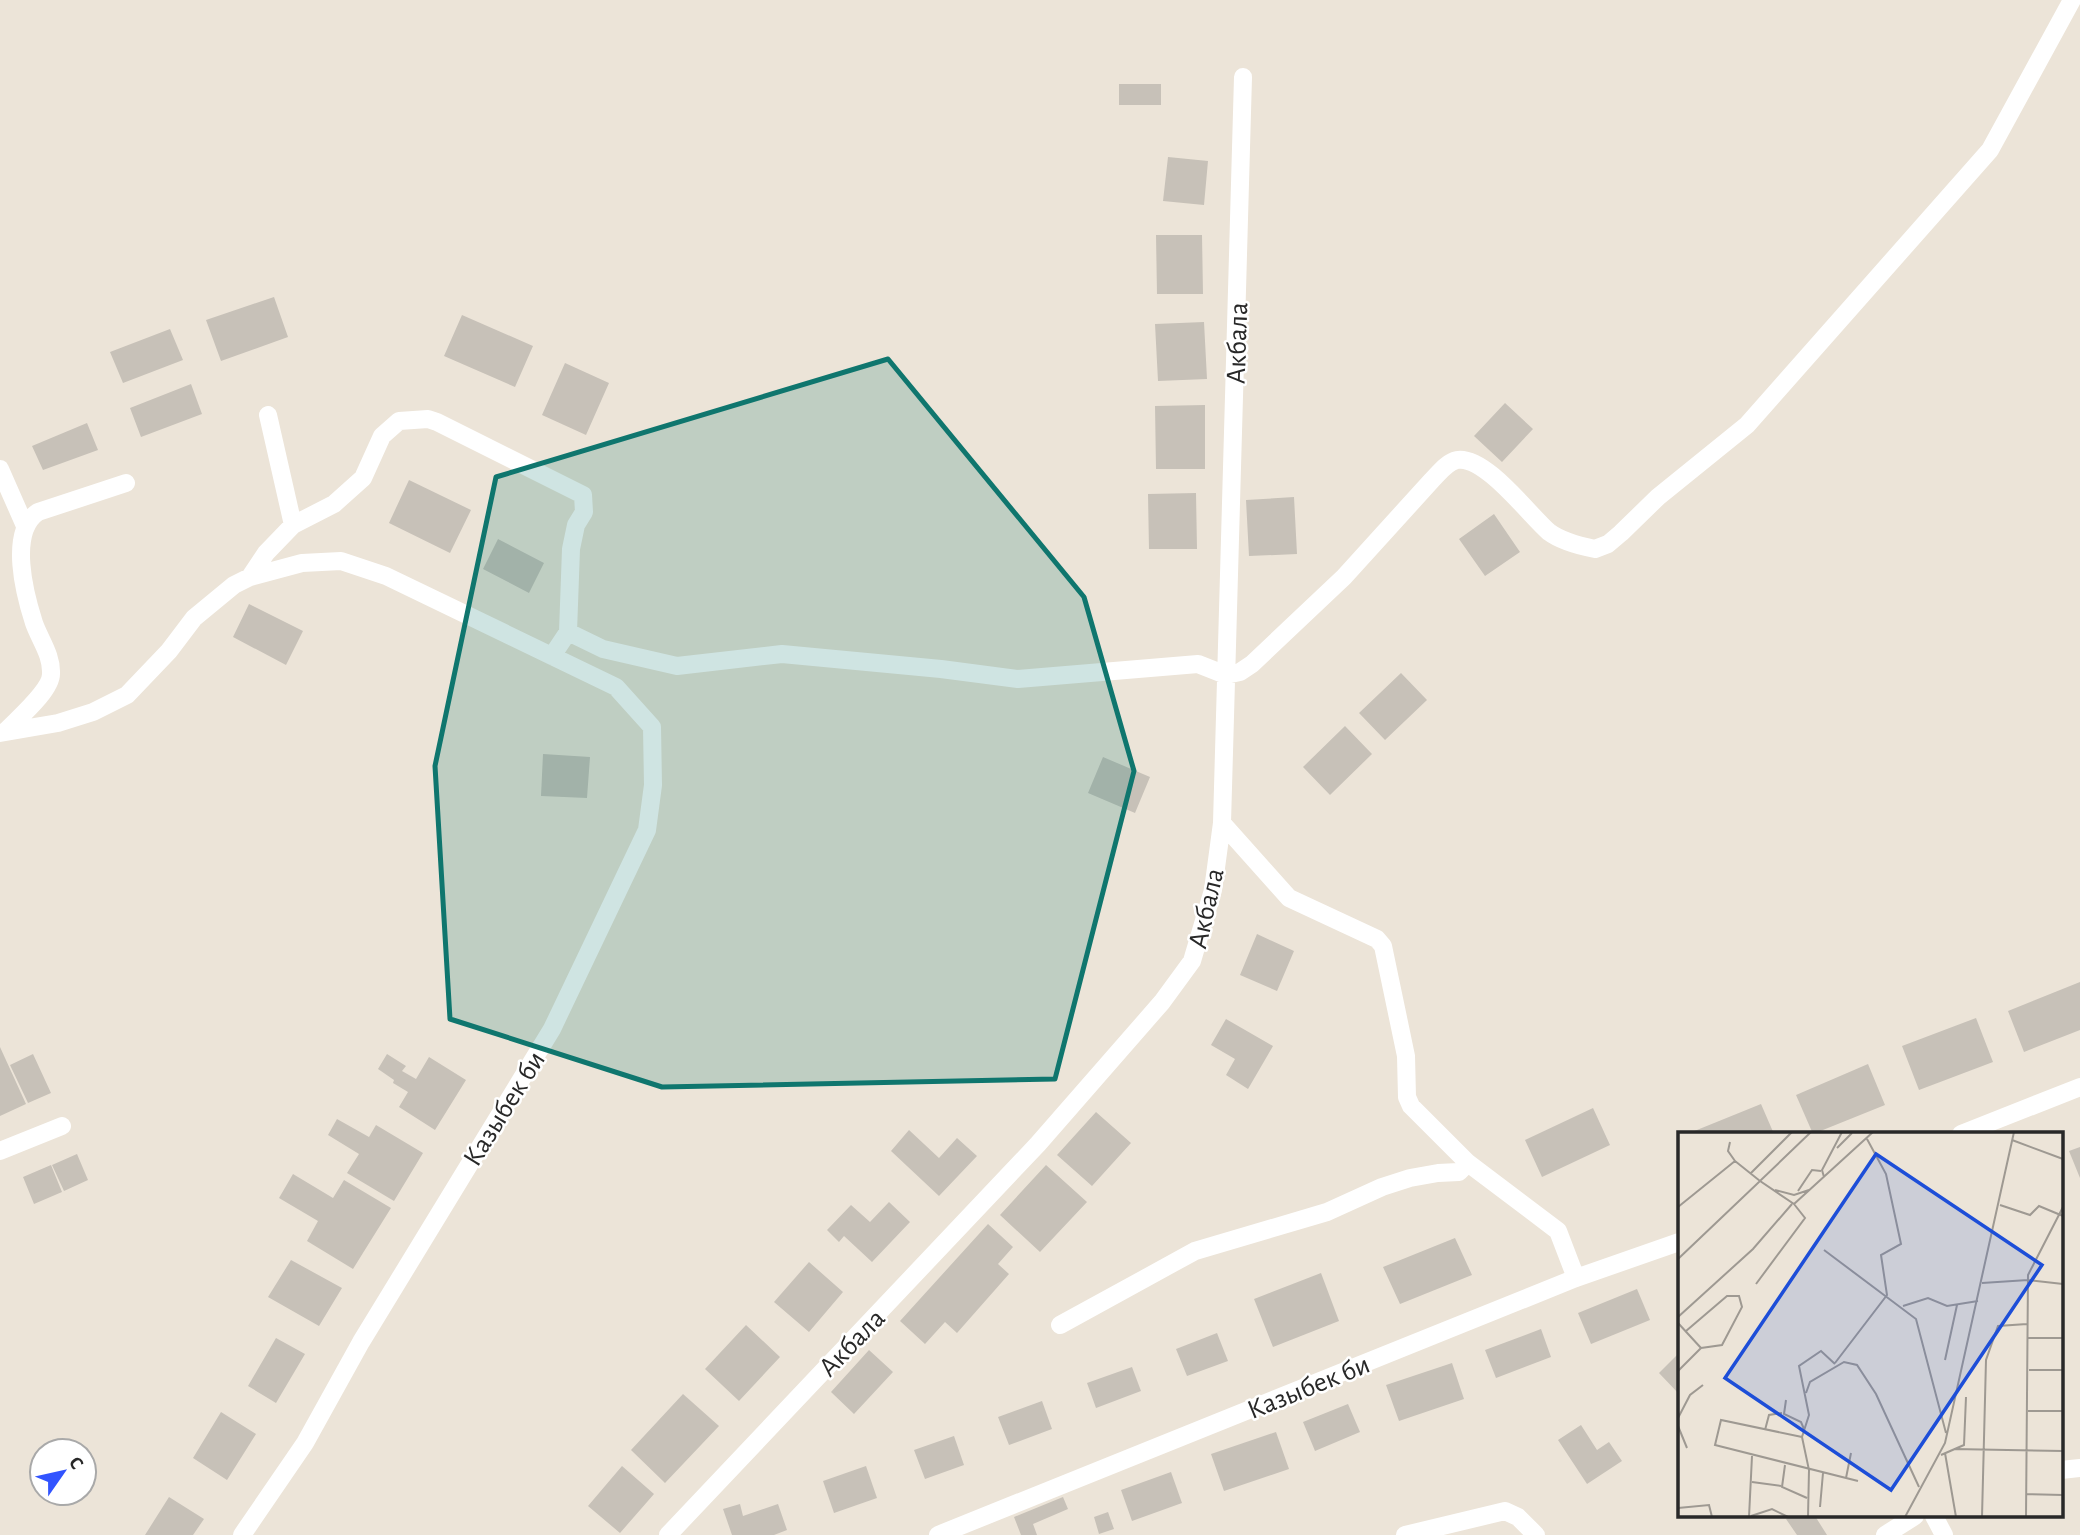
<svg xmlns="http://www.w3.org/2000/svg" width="2080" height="1535" font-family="'Alegreya Sans',sans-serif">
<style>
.building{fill:#c7c1b8}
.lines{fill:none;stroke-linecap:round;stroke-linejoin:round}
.minor{stroke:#fff;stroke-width:18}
.marked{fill:#0f766e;fill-opacity:0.2;stroke:#0f766e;stroke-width:5;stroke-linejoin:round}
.labels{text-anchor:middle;stroke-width:5;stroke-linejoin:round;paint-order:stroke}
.street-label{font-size:28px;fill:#282828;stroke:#fff}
.inset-road{fill:none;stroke:#9e9992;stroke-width:2}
.view{fill:#1d4ed8;fill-opacity:0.15;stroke:#1d4ed8;stroke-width:3.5}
.inset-edge{fill:none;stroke:#282828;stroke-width:3.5}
</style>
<rect width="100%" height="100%" fill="#ece4d8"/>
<!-- building -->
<path class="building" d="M1119,84H1161V105H1119Z
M1168,157L1208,161L1204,205L1163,201Z
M1156,235H1202L1203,294H1157Z
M274,297L288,337L221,361L206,320Z
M462,315L533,346L515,387L444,356Z
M1204,322L1207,379L1158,381L1155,324Z
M170,329L183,360L123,383L110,352Z
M565,363L609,383L586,435L542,415Z
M191,384L202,414L141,437L130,408Z
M1505,403L1533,429L1502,462L1474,436Z
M1205,405V469H1156L1155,406Z
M87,423L98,450L43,470L32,446Z
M409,480L471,510L450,553L389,523Z
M1196,493L1197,549H1149L1148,494Z
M1294,497L1297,554L1249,556L1246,500Z
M1494,514L1520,552L1485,576L1459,539Z
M498,539L544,563L529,593L483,569Z
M249,604L303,631L286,665L233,637Z
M1401,673L1427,700L1385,740L1359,713Z
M1345,726L1372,754L1330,795L1303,767Z
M543,754L590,757L587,798L541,796Z
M1103,757L1150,777L1135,813L1088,793Z
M1257,934L1294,951L1277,991L1240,975Z
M2080,982V1030L2024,1052L2008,1011Z
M1976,1018L1993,1062L1919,1090L1902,1046Z
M1226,1019L1273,1046L1248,1089L1226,1075L1235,1059L1211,1045Z
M0,1047L26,1104L0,1116Z
M33,1054L51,1093L28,1103L10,1065Z
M387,1054L406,1066L402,1071L416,1079L429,1057L466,1080L435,1130L399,1107L408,1092L393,1083L394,1080L378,1069Z
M1868,1064L1885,1105L1813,1134L1796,1095Z
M1761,1104L1774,1134H1687Z
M1593,1108L1610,1145L1542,1177L1525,1140Z
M1096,1112L1131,1143L1092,1186L1057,1155Z
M337,1119L369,1137L376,1125L423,1153L394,1201L347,1173L359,1154L328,1135Z
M909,1130L939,1158L957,1138L977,1156L939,1196L891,1151Z
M2080,1147V1178L2069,1151Z
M77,1154L88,1180L64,1191L52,1165Z
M51,1165L62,1192L34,1204L23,1177Z
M1046,1165L1087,1202L1040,1252L1000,1215Z
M293,1174L333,1198L344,1180L391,1208L353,1269L307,1241L318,1221L279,1198Z
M889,1202L910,1222L872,1262L844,1236L839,1242L827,1230L851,1205L870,1222Z
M988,1224L1013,1247L998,1264L1009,1274L957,1333L945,1322L925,1344L900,1321Z
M1455,1238L1472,1275L1400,1304L1383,1267Z
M291,1260L342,1288L319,1326L268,1297Z
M809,1262L843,1292L809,1332L774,1302Z
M1321,1273L1339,1321L1273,1347L1254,1299Z
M1637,1289L1650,1320L1591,1344L1578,1313Z
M746,1325L780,1357L739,1401L705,1369Z
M1541,1329L1551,1357L1496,1378L1485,1350Z
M1217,1333L1228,1361L1187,1376L1176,1349Z
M276,1338L305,1354L276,1403L248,1386Z
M869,1350L893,1372L854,1414L831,1392Z
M1679,1353V1394L1659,1373Z
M1452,1363L1464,1399L1399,1421L1386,1385Z
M1132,1367L1141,1391L1096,1408L1087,1383Z
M683,1394L719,1426L665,1483L631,1450Z
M1042,1401L1052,1429L1009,1445L998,1417Z
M1348,1404L1360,1432L1315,1451L1303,1422Z
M221,1412L256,1434L227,1480L193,1458Z
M1581,1425L1597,1450L1609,1442L1622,1461L1587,1484L1558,1440Z
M1276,1432L1289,1469L1224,1491L1211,1454Z
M954,1436L964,1465L925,1479L914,1450Z
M622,1466L654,1494L620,1533L588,1506Z
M866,1466L877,1498L834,1513L823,1481Z
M1171,1472L1182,1503L1132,1521L1121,1490Z
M169,1497L204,1519L193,1535H145Z
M1063,1497L1068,1509L1033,1524L1037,1535H1021L1014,1517Z
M740,1504L743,1516L778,1504L787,1530L774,1535H732L723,1509Z
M1108,1512L1114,1529L1099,1534L1094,1517Z
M1791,1516H1815L1827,1535H1797L1786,1519Z"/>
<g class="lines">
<!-- minor -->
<path class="minor" d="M268,415L293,525
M0,469L25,526
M568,632L603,649L677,666L782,654L941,669L1018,679L1198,664L1226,675L1240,672L1252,664L1344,577L1432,480C1439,473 1447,462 1457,460C1485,455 1530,516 1549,532C1561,541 1580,546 1595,549L1608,544L1621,533L1658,497L1747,425L1990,150L2072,0
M5,732C17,719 51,691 51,674C52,655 40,640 34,623C25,595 8,532 38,512L126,483
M0,733L58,723L93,712L127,695L169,651L194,618L234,585L250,577L266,553L293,525L334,504L363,478L382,436L399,421L428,419L437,422L583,495L584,512L576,525L571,549L568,632L552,656
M1222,823L1289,898L1377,939L1383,946L1406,1056L1407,1097L1411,1106L1468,1163L1558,1231L1576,1278
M1961,1134L2080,1087
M0,1151L62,1126
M1060,1325L1195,1251L1327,1212L1382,1187L1410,1178L1438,1173L1459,1172L1468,1163
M2061,1470L2080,1468
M1934,1516L1944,1535
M242,1535L305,1443L361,1342L552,1029L647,830L653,785L652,727L616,687L386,576L341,561L302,563L250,577
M668,1535L1038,1144L1162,1002L1192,961L1213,890L1222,823L1243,77
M938,1535L1576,1278L1679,1242
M1405,1535L1505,1511L1518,1517L1536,1535
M1885,1535L1915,1516"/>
</g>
<!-- marked area -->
<path class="marked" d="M888,359L1084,597L1134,771L1055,1079L662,1087L450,1019L435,766L496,477Z"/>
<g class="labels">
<!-- street labels -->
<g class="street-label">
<text transform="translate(1236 343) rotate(-88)" y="10">Акбала</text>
<text transform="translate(1205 908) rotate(-77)" y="10">Акбала</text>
<text transform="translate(503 1108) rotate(-58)" y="10">Казыбек би</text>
<text transform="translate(851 1342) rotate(-46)" y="10">Акбала</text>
<text transform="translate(1308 1386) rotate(-22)" y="10">Казыбек би</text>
</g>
</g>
<!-- overview -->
<g transform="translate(1678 1132)">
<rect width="385" height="385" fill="#ece4d8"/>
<path class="inset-road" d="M334,8L385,27M52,10L50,19L57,29M159,16L174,1M73,41L114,0M146,45L144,38L164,0M97,58L116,63L131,58M120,59L134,38L143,39M116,72L195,0M322,73L352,83L361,74L385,84M0,75L57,29L82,49L133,0M146,118L238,187L268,301M0,127L82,49L116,72M304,151L350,148L385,152M78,152L127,86L116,72M225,174L250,166L269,174L300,169M0,185L75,117L114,72M0,191L23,216M8,199L49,164H61L64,175L44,213L23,216M349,206H385M267,228L279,173M157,231L209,163L203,123L223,112L208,42L189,7M351,238H385M0,239L23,216M128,261L132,250L166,230L179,233L198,262L241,355M108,268L106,282L123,290L126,297M350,279H385M0,286L12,263L25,253M0,294L9,316M87,298L91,283L104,281M124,305L43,288L37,313L180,349M276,317L385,319M267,321L278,385M263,323L286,313L288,265M107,333L104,355L129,366M168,346L173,321M74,350L103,354M349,362L385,363M142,375L145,341M0,376L31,373L34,385M73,384L94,377L110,385M71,385L74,324M130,385L131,338L124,305L131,283L121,234L143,219L157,232M227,385L267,311L336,0M304,385L308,228L320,194L349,192M348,385L350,143L385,75"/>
<path class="view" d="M198,22L364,133L213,358L47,246Z"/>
<rect width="385" height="385" class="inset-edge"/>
</g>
<!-- north arrow -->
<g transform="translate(63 1472) rotate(56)"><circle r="33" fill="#ffffff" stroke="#a9a9a9" stroke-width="2"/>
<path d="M0-5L12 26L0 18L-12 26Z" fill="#3254ff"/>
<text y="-10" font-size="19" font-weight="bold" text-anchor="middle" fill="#282828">С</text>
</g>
</svg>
